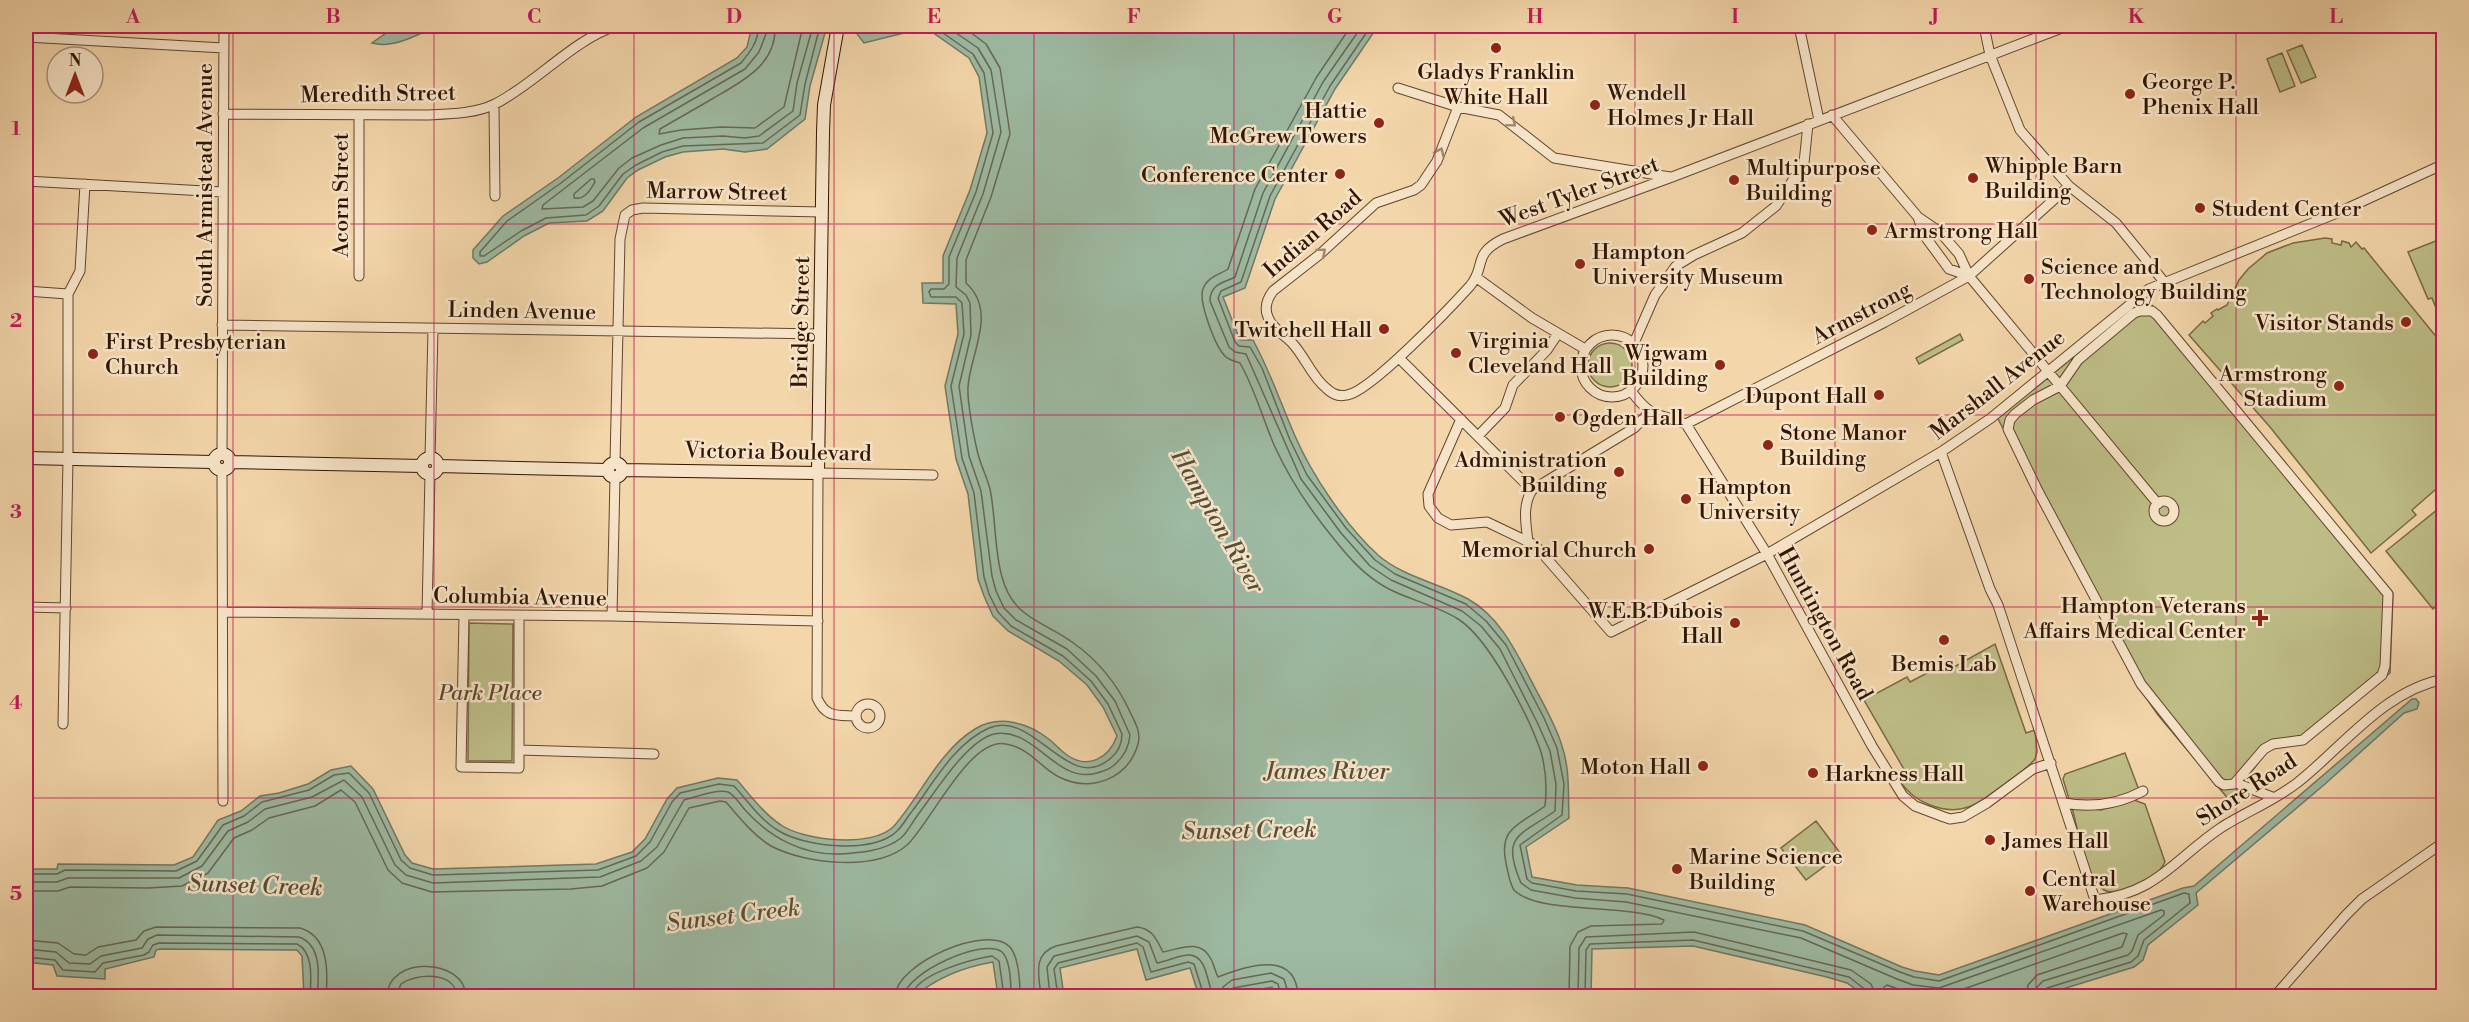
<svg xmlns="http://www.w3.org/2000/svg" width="2469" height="1022" font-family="'Libre Bodoni',serif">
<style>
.green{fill:#bebd86;stroke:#786944;stroke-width:1.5}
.water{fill:#9dbaa3;stroke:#727862;stroke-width:1.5}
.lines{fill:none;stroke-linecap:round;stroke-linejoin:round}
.shore{stroke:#676852;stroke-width:1.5}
.street-casing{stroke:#62452b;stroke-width:11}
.secondary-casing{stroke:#311501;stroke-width:14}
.street{stroke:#f7e4c8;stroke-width:9}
.secondary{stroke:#f7e4c8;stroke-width:12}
.oneway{stroke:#9e876e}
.grid{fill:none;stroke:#c2185b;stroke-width:1.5;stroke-opacity:0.55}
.poi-dot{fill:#8f2418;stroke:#f7e4c8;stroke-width:2}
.labels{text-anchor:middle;stroke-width:5;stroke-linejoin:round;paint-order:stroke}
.poi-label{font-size:22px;fill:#311501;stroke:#f7e4c8;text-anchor:start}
.street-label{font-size:22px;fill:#311501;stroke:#f7e4c8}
.park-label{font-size:22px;font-style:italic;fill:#5b4729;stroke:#f7e4c8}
.water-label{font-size:24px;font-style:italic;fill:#574f3a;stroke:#f7e4c8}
.neatline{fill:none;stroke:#c2185b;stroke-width:2}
.grid-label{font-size:20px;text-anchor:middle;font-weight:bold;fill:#c2185b}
</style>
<rect width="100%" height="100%" fill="#f3d6aa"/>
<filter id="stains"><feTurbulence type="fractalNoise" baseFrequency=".00333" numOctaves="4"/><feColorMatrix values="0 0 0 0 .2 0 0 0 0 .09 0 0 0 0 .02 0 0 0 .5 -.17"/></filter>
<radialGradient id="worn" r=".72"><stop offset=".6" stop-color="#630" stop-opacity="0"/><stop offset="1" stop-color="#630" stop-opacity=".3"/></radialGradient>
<!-- green -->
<path class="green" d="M2302,45L2316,77L2301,83L2287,51Z
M2282,53L2295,86L2280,92L2267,59Z
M2325,238L2332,239V243L2341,245L2342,241L2349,243L2351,247L2356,242L2362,249L2364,248L2443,345V483L2412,510L2416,515L2371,553L2270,427L2189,335L2203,321L2205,323L2213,316L2211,313L2217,309L2218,310L2227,305L2239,280L2248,269L2267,253L2293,243Z
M2443,238V326L2432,298L2428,299L2408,252Z
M2140,300L2152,305L2393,593L2390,673L2302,744L2280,746L2266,752L2230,801L2158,715L2138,686L1997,417Z
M1960,334L1963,340L1919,364L1916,358Z
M1588 365a22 22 0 1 1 44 0a22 22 0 1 1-44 0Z
M2443,505V600L2433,609L2386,551Z
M469,623L513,624L512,761H468Z
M1995,644L2026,733L2035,730L2037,752L2035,759C2027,769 2016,776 2006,783C1980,802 1964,818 1930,805C1917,800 1910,794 1901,783L1909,778L1864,700L1907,677L1910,682L1950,661L1954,667Z
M2125,753L2139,790C2121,797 2087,809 2069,799L2063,779L2065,774Z
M2134,800L2145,804L2165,862C2158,876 2146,882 2132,887C2124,890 2112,895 2104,890C2086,880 2078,829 2072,808L2101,810Z
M1816,821L1841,854L1806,880L1781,848Z"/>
<!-- water -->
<path class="water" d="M396,26H436C418,35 392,49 372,43Z
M752,26H827L810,86L805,119L767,149L745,152L723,149L683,152L665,157L638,170L627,178L603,211L587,221L549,223L524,236L487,262L479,264L473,258V250L503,216L558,178L636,117L737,58L747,47Z
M851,26H1378L1335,89L1275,199L1245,288L1223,297L1240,340H1253C1270,371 1281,404 1295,436C1312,475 1346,526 1378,555C1403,577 1439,583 1468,599C1502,618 1518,656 1535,688C1545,707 1556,726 1562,746C1570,770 1568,793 1569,818L1526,847L1532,877L1577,885L1628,888L1805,925L1902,967L1915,971L1939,975L2183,888L2194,886L2412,699H2416L2419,703L2417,709L2404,713L2325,784L2196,893L2198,905L2148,945L2143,960L2134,967L2040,996H1865L1847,983L1827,977L1693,946L1592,949L1591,996H1276L1272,987L1224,996H1199L1190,968L1146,980L1137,949L1060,968L1064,996H998L993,962C963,967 938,977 915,996H449C433,989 421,987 405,996H304L302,956L297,950H291L160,949L156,950L154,957L105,969V979L57,976L53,965L26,962V869H57L58,864L174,865L193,857L218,820L241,811L260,796L279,793L308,784L331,770L351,766L373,789L405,855L412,863L433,869L596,864L632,852L645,839L667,799L677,788L718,778L737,780C750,795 764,814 781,825C804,841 874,848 894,826C921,795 939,751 975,729C999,714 1029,723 1050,740C1056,745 1061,751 1067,755C1088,770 1109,758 1117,736L1103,707L1087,685L1059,661L1008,631L993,616L984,596L978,579L968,494L956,459L945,386L958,334L956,304L923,303L922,283H943V256L970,190L987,133L979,77L969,58L929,30L912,31L864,43Z"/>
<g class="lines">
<!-- shore -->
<path class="shore" d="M758,26C759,41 750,52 741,63L639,122L561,183L507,221L480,252V256H484L521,231L546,218L586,215L599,206L623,174L636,165L662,152L683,146L763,143L800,115L805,84L820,26
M766,26V34L759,52L745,69L643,128L543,205L542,209L583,207L593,201L619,168L632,158L661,145L683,138L723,136L745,138L759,136L793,111L797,83L813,26
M775,26C777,65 741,82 712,99C695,109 677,119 660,129L659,134L681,130L721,127L755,128L784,107L803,26
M1351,26L1316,78L1255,189L1228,269C1219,275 1207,277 1203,289C1198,301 1215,345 1224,355C1228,360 1234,361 1240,363C1255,389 1263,420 1275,447C1290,480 1311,511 1334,539C1349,558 1365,576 1387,588C1409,600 1436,605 1458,619C1489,638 1529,717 1541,752C1546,770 1547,789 1545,806C1521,824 1498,827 1506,863C1508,872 1509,882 1514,890C1538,915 1629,903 1664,920L1662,924L1591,926L1578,932L1570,946L1569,996
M1362,26L1323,82L1263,193L1235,277C1223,283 1210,284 1210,301L1229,347L1235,352L1246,354L1301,479L1341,533L1370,566L1391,580L1462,611L1481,626L1500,649L1537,722L1550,751L1556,784L1555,811C1520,836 1500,835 1521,883L1531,890L1575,898L1626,902L1801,938L1897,979L1913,985L1939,988L2161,910L2164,911V915L2138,935L2132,951L2128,955L2043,981L2037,987L2035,996
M1371,26L1330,86L1270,196L1241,282L1221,291L1218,298L1235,342L1239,346L1250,347L1262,368L1290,440L1307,475L1346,528L1375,560L1395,574L1466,604L1486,621L1506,645L1544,718L1557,748L1564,784L1562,815L1520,845L1527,879L1532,883L1576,891L1627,894L1803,931L1900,972L1914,977L1939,981L2184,893L2189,894L2190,903L2144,940L2138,956L2131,962L2047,988L2043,991L2042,996
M591,179H594L595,182C590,190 585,200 574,198V194Z
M26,874H57L65,870L176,871L197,861L223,825L244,816L262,802L309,790L334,775L349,773L369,793L401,860L410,868L433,875L598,870L636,856L650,842L672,802L680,793L719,784L734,786C748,801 761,821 779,831C805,847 872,854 896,832C903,826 907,817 913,810C934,782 955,743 989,728C1035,709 1068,796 1111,758C1118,752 1122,744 1122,734L1108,704L1091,681L1063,656L1011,626L998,612L989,594L984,577L974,493L962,458L951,386L964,334L962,303L956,297H931L929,292L931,289H944L949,284V257L976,192L993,133L984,73L973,54L933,26
M26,882H57L68,878H179L202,866L228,831L248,822L265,809L312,797L344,780L362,797L395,865L406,875L433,883L600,877L641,861L657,847L684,800C696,797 716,789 728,792C735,795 741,806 747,812C771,838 803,855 839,854C859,853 885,851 901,838C907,833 912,823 917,816C934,794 966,741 994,734C1035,726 1056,785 1097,773C1103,771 1108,770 1113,766C1123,758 1129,748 1130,735L1115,701L1096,676L1067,649L1016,620L1004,608L996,591L992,576L981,491L969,456L959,386L971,335L970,303L966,295L956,287L957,258L983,194L1001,132L991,70L978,48L946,26
M26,891H58L70,887L148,888L182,886L208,873L234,838L252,830L269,818L315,806L341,790L355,802L388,870L402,883L432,892L571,889L602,886L647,868L664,852L689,808L720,801L726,802C739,817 754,836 771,846C805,864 876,872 907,845C930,824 970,736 1006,744C1032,749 1039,767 1059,777C1091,793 1128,779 1138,744C1141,733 1136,724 1131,714C1118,685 1098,660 1072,642C1041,620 1013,618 1002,577C994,549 996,518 990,489C987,477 981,466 978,454C974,438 967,402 968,387C970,353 998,312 966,283V260L991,197L1010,134L1000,68L986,44L962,26
M26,940L58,943L74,954L86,955L98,947L136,940L144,931L156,927L300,928C329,936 328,972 326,996
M26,949L56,952L69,963L90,964L101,956L142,948L148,939L157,935L299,937C322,945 319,976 317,996
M26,957L55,960L63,970L95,972L103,963L144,955L149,952L153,945L159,943L297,944C314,952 311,980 310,996
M387,996C388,956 464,957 466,996
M396,996L401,984C416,973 455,971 457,996
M895,996C896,964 987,923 1010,947C1019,958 1020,983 1020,996
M904,996C906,973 984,937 1002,952C1011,960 1011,985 1011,996
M912,996C915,974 973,959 992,956L999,961L1004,996
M1041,996C1039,976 1032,954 1056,946L1137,927C1153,929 1156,939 1163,952C1180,949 1200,938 1211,959C1214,965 1215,971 1218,977C1246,966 1296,949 1298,996
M1050,996L1047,967L1054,956L1137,936L1149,942L1157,963C1178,959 1197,943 1206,972C1208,980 1211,988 1212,996
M1058,996L1054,969L1058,963L1137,943L1143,947L1151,972L1188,962L1194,964L1204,996
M1221,996L1223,987L1232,980L1271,973L1284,979L1289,996
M1228,996L1229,991L1233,988L1272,981L1278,984L1281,996
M1578,996L1579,948L1586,937L1694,932L1851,970L1871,984L1876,996
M1585,996L1586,950L1590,944L1693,940L1849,977L1866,990L1868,996
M1885,996L1884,987L1887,985L1909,993L1932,996
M1944,996L2123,933L2127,934L2122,947L2037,975L2028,985L2026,996"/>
<defs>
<path id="street" d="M1799,26L1819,120
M1984,26L1990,55L2020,130L2069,186L2116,223L2165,283
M26,37L224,48
M1398,88L1458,107L1499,115L1554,158L1670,177
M494,105L495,196
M1458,107L1437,161L1421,185L1414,190L1376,203L1319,255L1273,291C1267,299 1264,308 1268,317C1272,329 1285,335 1293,344C1305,357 1312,377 1326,388C1332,394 1339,397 1347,395C1370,392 1451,307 1470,286C1487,266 1471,255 1503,239L1672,177L2067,26
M223,114L426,115C448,114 475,114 495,104C535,84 574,39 616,26
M1832,115L1918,217L1940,232L1959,254L1969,276L2158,504
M26,181L223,192
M1918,217L1924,235L1949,269L1969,276
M359,276V115
M1477,278L1532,318L1585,349
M26,291L68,294
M2140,311H2152L2157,315L2388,594L2385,666L2382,675L2303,740L2273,744L2264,749L2234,784L2224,785L2219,782L2141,684L2037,489L2008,429L2010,420L2015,414L2033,400L2060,386L2078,360L2134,313Z
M222,325L821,334
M1581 366a31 31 0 1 1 62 0a31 31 0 1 1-62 0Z
M1634,343L1655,295L1676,266L1694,255L1742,233L1776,206L1804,163L1808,124
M1399,358L1532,490
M1631,391C1653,420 1656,412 1686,424L1885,322L1969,276L2069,186
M1461,419L1428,494L1429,506L1438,518L1451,525L1487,522L1535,545L1611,632L1767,554L1941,452L1991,418L2149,289L2337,213L2444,164
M1686,424L1767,554L1872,746L1903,796L1915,806L1944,817L1950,819L1963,817L1987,803L2033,769L2051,763
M1478,436L1505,408L1513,385L1547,350L1557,335
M1941,452L1990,589L1998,605L2095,900C2158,893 2174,859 2222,827C2246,812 2275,800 2297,783C2343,747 2383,691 2444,679
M222,453L224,26
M430,458L433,329
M615,463L620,239L625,215L632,210L643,208L822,212
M222,470L223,801
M2154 511a10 10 0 1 1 20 0a10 10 0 1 1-20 0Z
M1528,542C1526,524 1522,506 1532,490L1634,428L1650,412
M26,607L66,608
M223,612L612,616L818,621
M427,614L430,474
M464,615L461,767L519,768V616
M612,616L615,477
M856 716a12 12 0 1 1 24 0a12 12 0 1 1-24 0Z
M856,716C836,715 826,718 817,698L818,473L933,475
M63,724L68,459V294L80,271L85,184
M519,750L654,754
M2236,783L2272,797
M2064,803C2092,808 2117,805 2143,791
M2275,996L2346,915L2362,899L2444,842"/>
<path id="secondary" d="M214 462a8 8 0 1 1 16 0a8 8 0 1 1-16 0Z
M26,458L213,462
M422 466a8 8 0 1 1 16 0a8 8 0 1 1-16 0Z
M230,462L422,466
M608 470a7 7 0 1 1 14 0a7 7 0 1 1-14 0Z
M438,466L608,470
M622,470L818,473L823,132L824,105L838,26"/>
</defs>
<!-- street casing -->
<use href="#street" class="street-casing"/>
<!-- secondary casing -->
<use href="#secondary" class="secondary-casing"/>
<!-- street -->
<use href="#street" class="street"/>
<!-- secondary -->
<use href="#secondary" class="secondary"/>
</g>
<!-- one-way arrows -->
<defs><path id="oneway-chevron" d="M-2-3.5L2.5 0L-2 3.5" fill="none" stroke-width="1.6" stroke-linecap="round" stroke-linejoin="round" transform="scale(1.5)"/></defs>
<g class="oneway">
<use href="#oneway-chevron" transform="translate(1512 123) rotate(40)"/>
<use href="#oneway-chevron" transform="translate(1440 152) rotate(-66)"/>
<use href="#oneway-chevron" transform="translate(1322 252) rotate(-40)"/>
</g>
<!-- grid -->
<path class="grid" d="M233,26V996M434,26V996M634,26V996M834,26V996M1034,26V996M1234,26V996M1435,26V996M1635,26V996M1835,26V996M2036,26V996M2236,26V996M26,224H2444M26,415H2444M26,607H2444M26,798H2444"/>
<!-- markers -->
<g class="poi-dot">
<circle cx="1496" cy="48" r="6"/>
<circle cx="2130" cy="94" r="6"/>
<circle cx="1595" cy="105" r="6"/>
<circle cx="1379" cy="123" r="6"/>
<circle cx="1340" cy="174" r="6"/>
<circle cx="1973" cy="178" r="6"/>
<circle cx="1734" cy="180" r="6"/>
<circle cx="2200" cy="208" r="6"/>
<circle cx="1872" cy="230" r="6"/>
<circle cx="1580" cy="264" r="6"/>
<circle cx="2029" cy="279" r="6"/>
<circle cx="2406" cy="322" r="6"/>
<circle cx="1384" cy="329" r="6"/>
<circle cx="1456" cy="353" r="6"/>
<circle cx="93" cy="354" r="6"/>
<circle cx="1720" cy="365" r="6"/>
<circle cx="2339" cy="386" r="6"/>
<circle cx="1879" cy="395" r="6"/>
<circle cx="1560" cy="417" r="6"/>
<circle cx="1768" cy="445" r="6"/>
<circle cx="1619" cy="472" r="6"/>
<circle cx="1686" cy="499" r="6"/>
<circle cx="1649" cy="549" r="6"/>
<path d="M2257 609h6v6h6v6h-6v6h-6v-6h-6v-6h6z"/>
<circle cx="1735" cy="623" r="6"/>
<circle cx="1944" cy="640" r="6"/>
<circle cx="1703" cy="766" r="6"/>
<circle cx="1813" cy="773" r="6"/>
<circle cx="1990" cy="840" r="6"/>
<circle cx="1677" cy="869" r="6"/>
<circle cx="2030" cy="891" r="6"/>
</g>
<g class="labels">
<!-- poi labels -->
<g class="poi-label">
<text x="1496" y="79" text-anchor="middle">Gladys Franklin<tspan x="1496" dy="25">White Hall</tspan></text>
<text x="2142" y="89">George P.<tspan x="2142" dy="25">Phenix Hall</tspan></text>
<text x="1607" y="100">Wendell<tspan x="1607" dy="25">Holmes Jr Hall</tspan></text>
<text x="1367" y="118" text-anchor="end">Hattie<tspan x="1367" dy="25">McGrew Towers</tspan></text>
<text x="1985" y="173">Whipple Barn<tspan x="1985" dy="25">Building</tspan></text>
<text x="1746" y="175">Multipurpose<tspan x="1746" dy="25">Building</tspan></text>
<text x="1328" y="182" text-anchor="end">Conference Center</text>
<text x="2212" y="216">Student Center</text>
<text x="1884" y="238">Armstrong Hall</text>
<text x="1592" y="259">Hampton<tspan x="1592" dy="25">University Museum</tspan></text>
<text x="2041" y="274">Science and<tspan x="2041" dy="25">Technology Building</tspan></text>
<text x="2394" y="330" text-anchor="end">Visitor Stands</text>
<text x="1372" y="337" text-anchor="end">Twitchell Hall</text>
<text x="1468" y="348">Virginia<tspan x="1468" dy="25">Cleveland Hall</tspan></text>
<text x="105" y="349">First Presbyterian<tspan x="105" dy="25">Church</tspan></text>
<text x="1708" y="360" text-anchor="end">Wigwam<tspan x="1708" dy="25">Building</tspan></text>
<text x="2327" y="381" text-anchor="end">Armstrong<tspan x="2327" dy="25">Stadium</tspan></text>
<text x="1867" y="403" text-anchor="end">Dupont Hall</text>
<text x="1572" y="425">Ogden Hall</text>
<text x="1780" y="440">Stone Manor<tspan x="1780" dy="25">Building</tspan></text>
<text x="1607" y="467" text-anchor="end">Administration<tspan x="1607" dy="25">Building</tspan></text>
<text x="1698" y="494">Hampton<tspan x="1698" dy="25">University</tspan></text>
<text x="1637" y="557" text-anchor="end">Memorial Church</text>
<text x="2246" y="613" text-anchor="end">Hampton Veterans<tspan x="2246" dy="25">Affairs Medical Center</tspan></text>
<text x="1723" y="618" text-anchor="end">W.E.B.Dubois<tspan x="1723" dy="25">Hall</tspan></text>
<text x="1944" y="671" text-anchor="middle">Bemis Lab</text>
<text x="1691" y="774" text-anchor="end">Moton Hall</text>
<text x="1825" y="781">Harkness Hall</text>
<text x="2002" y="848">James Hall</text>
<text x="1689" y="864">Marine Science<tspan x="1689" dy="25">Building</tspan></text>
<text x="2042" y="886">Central<tspan x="2042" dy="25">Warehouse</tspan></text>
</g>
<!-- street labels -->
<g class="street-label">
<text transform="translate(378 93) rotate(-1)" y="8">Meredith Street</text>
<text transform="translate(204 185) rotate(-90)" y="8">South Armistead Avenue</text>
<text transform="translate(717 191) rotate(1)" y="8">Marrow Street</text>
<text transform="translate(1579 191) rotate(-20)" y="8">West Tyler Street</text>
<text transform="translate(340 195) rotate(-90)" y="8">Acorn Street</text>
<text transform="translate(1312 233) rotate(-41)" y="8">Indian Road</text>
<text transform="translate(522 310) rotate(1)" y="8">Linden Avenue</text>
<text transform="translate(1861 312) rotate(-28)" y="8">Armstrong</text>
<text transform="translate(800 322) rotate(-89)" y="8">Bridge Street</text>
<text transform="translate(1997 384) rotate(-38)" y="8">Marshall Avenue</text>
<text transform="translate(778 451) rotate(1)" y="8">Victoria Boulevard</text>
<text transform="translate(520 596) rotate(1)" y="8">Columbia Avenue</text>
<text transform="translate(1826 623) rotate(61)" y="8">Huntington Road</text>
<text transform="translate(2246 789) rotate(-33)" y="8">Shore Road</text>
</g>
<!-- park labels -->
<g class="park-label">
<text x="490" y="700">Park Place</text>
</g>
<!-- water labels -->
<g class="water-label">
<text transform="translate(1218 521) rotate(60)" y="8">Hampton River</text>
<text x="1327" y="779">James River</text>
<text transform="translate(1249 830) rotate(-1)" y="8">Sunset Creek</text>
<text transform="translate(255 885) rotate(2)" y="8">Sunset Creek</text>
<text transform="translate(733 915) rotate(-7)" y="8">Sunset Creek</text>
</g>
</g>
<!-- margin -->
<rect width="2469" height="1022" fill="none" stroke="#f3d6aa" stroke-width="66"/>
<!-- north arrow -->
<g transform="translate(75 75)"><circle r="28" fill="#f7e4c8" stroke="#a89178" stroke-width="1.5"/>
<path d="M0-4.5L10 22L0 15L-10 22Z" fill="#8f2418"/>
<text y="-9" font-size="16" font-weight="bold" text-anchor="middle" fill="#311501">N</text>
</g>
<rect x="33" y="33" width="2403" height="956" class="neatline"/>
<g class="grid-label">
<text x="133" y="23">A</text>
<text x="333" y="23">B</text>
<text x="534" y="23">C</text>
<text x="734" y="23">D</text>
<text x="934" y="23">E</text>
<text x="1134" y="23">F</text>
<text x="1335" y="23">G</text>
<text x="1535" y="23">H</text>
<text x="1735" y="23">I</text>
<text x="1935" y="23">J</text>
<text x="2136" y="23">K</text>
<text x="2336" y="23">L</text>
<text x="16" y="135">1</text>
<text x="16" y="327">2</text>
<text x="16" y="518">3</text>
<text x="16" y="709">4</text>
<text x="16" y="900">5</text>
</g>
<rect width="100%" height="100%" filter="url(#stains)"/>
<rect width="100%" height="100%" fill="url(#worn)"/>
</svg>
